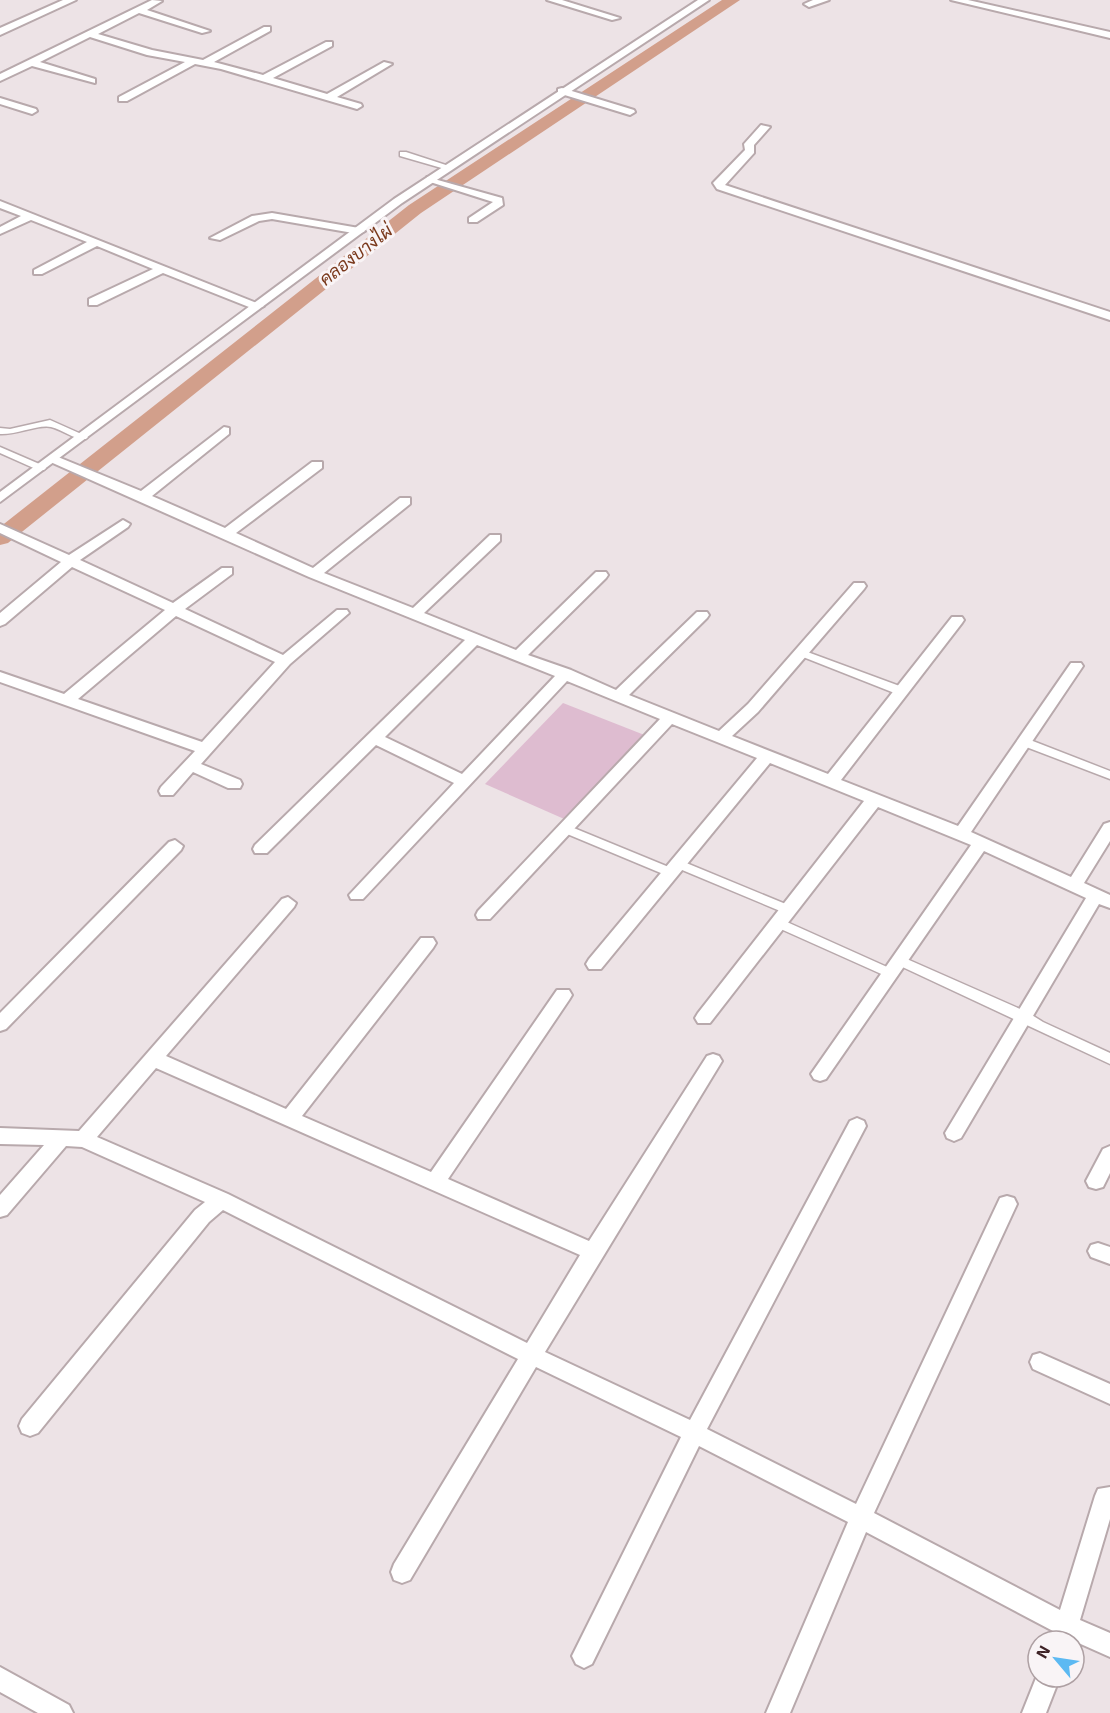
<svg xmlns="http://www.w3.org/2000/svg" width="1110" height="1713" font-family="'Exo 2',Sarabun,sans-serif">
<style>
.green{fill:#debcd0}
.lines{fill:none;stroke-linecap:round;stroke-linejoin:round}
.canal{fill:#d29f8b;fill-rule:evenodd}
.service-casing{stroke:#b8a9ac;stroke-width:3}
.minor-casing{stroke:#b8a9ac;stroke-width:4}
.tertiary-casing{stroke:#b8a9ac;stroke-width:4}
.service{fill:#fff;fill-rule:evenodd}
.minor{fill:#fff;fill-rule:evenodd}
.tertiary{fill:#fff;fill-rule:evenodd}
.labels{text-anchor:middle;stroke-width:6;stroke-linejoin:round;paint-order:stroke}
.far-water-label{font-size:18px;font-style:italic;fill:#7a391c;stroke:#f9f4f6}
</style>
<rect width="100%" height="100%" fill="#ede3e6"/>
<!-- green -->
<path class="green" d="M563,703L647,736L571,822L485,784Z"/>
<g class="lines">
<!-- canal -->
<path class="canal" d="M722,0H740L421,213L8,543L0,545V527L409,205Z"/>
<defs>
<path id="service" d="M400,152H406L452,167L445,169L400,156Z
M50,420L88,437L86,439C74,440 63,430 51,427C39,424 16,435 0,434V428L10,429Z
M0,447L44,466L46,468L44,470H38L0,453Z
M802,650L905,688L906,691L901,695L897,694L798,655L797,653Z
M1025,738L1110,771V779L1021,745L1019,742L1021,739Z
M564,824L676,870L678,873L672,877L668,876L560,831L558,828Z
M679,860L793,907L795,910L793,913H785L675,867L673,864Z
M778,918L896,971L898,974L896,977H888L774,926L772,923L774,920Z
M900,956L1027,1012L1043,1022L1110,1053V1064L896,964L894,961L896,958Z"/>
<path id="minor" d="M63,0H76L0,35V28Z
M152,0L162,1L147,10L210,31L202,33L139,13L98,34L152,50L203,60L264,27H270V31L214,62L263,75L326,42H332V46L273,78L327,94L384,62L392,64L337,97L361,104L362,106L357,109L221,69L195,64L127,101H119V97L185,62L147,55L90,37L40,62L95,79V83L32,66L0,81V74Z
M547,0H562L620,18L612,20Z
M813,0H829L809,7L804,4Z
M951,0H968L1110,32V38Z
M562,88L634,110L635,112L630,115L558,93V89Z
M0,98L36,109L37,111L32,114L0,104Z
M761,125L770,127L754,145V153L725,185L1110,312V320L717,189L713,183L745,150L744,144Z
M427,177L502,198L503,205L477,222H469V218L493,202L427,181Z
M0,201L264,306L254,309L163,273L97,305H89V299L153,269L97,246L42,274H34V270L87,242L31,220L0,234V227L21,216L0,208Z
M272,213L359,228L365,231L359,234L272,219L259,221L220,240L210,238L252,216Z
M224,427L229,428V434L152,496L225,528L312,462H322V468L236,533L313,568L400,498H410V504L324,573L413,608L490,535H500V541L424,613L516,650L596,572H606L608,575L606,578L528,655L571,670L616,690L697,612H707L709,615L707,618L629,695L719,731L748,704L854,583H864L866,586L864,589L758,712L732,736L828,774L952,617H962L964,620L962,623L841,780L958,826L1071,663H1081L1083,666L1081,669L971,832L1071,877L1104,824L1110,822V841L1084,883L1110,895V908L1099,904L961,1138L954,1141L947,1138L945,1133L1086,898L984,851L826,1079L820,1081L814,1079L811,1074L971,845L878,807L710,1023H698L695,1018L698,1013L864,801L770,763L601,969H589L586,964L589,959L757,758L672,724L490,919H478L476,915L478,911L660,719L567,681L363,899H351L349,895L454,783L376,745L267,853H255L253,849L255,845L465,640L309,577L46,460L53,456L58,457L141,491ZM477,645L555,676L462,774L385,737Z
M123,520L130,524L128,527L80,560L173,603L222,568H232V574L185,609L283,655L337,610H347L349,613L290,664L201,764L240,780L242,784L240,788H228L193,772L173,795H161L159,791L161,787L195,751L0,682V672L64,694L165,610L72,567L5,624L0,626V613L61,562L0,533V524L69,555ZM176,616L275,662L202,742L78,699Z
M175,840L183,846L181,850L6,1029L0,1031V1013L169,842Z
M288,897L296,903L294,907L166,1056L286,1109L421,938H433L436,943L433,948L302,1116L431,1172L557,990H569L572,995L569,1000L448,1179L589,1241L707,1056L713,1054L719,1056L722,1061L719,1066L545,1352L690,1420L850,1121L857,1118L864,1121L866,1126L707,1429L856,1504L1000,1198L1007,1196L1014,1198L1017,1204L874,1513L1060,1610L1095,1496L1098,1489L1110,1487V1519L1080,1620L1110,1633V1657L1074,1641H1050L1053,1631L866,1532L790,1713H766L848,1522L699,1446L592,1664L584,1668L576,1664L572,1656L576,1648L681,1437L536,1367L410,1580L402,1583L394,1580L391,1572L394,1564L518,1359L223,1210L209,1222L38,1433L30,1436L22,1433L19,1426L22,1419L195,1210L205,1202L82,1147L66,1146L7,1215L0,1217V1195L44,1145L0,1144V1128L79,1131L282,899ZM156,1068L580,1255L527,1343L228,1194L97,1137Z
M1110,1146V1173L1103,1187L1096,1189L1089,1187L1086,1181L1103,1149Z
M1098,1243L1110,1247V1264L1091,1257L1088,1251L1091,1245Z
M1040,1353L1110,1384V1404L1033,1369L1030,1362L1033,1355Z
M0,1667L69,1705L73,1713H38L0,1692Z
M1038,1673V1677H1060L1046,1713H1022Z"/>
<path id="tertiary" d="M698,0H709L402,203L0,502V492L394,199Z"/>
</defs>
<!-- service casing -->
<use href="#service" class="service-casing"/>
<!-- minor casing -->
<use href="#minor" class="minor-casing"/>
<!-- tertiary casing -->
<use href="#tertiary" class="tertiary-casing"/>
<!-- service -->
<use href="#service" class="service"/>
<!-- minor -->
<use href="#minor" class="minor"/>
<!-- tertiary -->
<use href="#tertiary" class="tertiary"/>
</g>
<g class="labels">
<!-- far-water labels -->
<g class="far-water-label">
<text transform="translate(356 255) rotate(-38)" y="6">คลองบางไผ่</text>
</g>
</g>
<!-- north arrow -->
<g transform="translate(1056 1659) rotate(299)"><circle r="28" fill="#f9f4f6" stroke="#aea0a3" stroke-width="1.5"/>
<path d="M0-4.5L10 22L0 15L-10 22Z" fill="#5cb9f2"/>
<text y="-9" font-size="16" font-weight="bold" text-anchor="middle" fill="#3e2226">N</text>
</g>
</svg>
